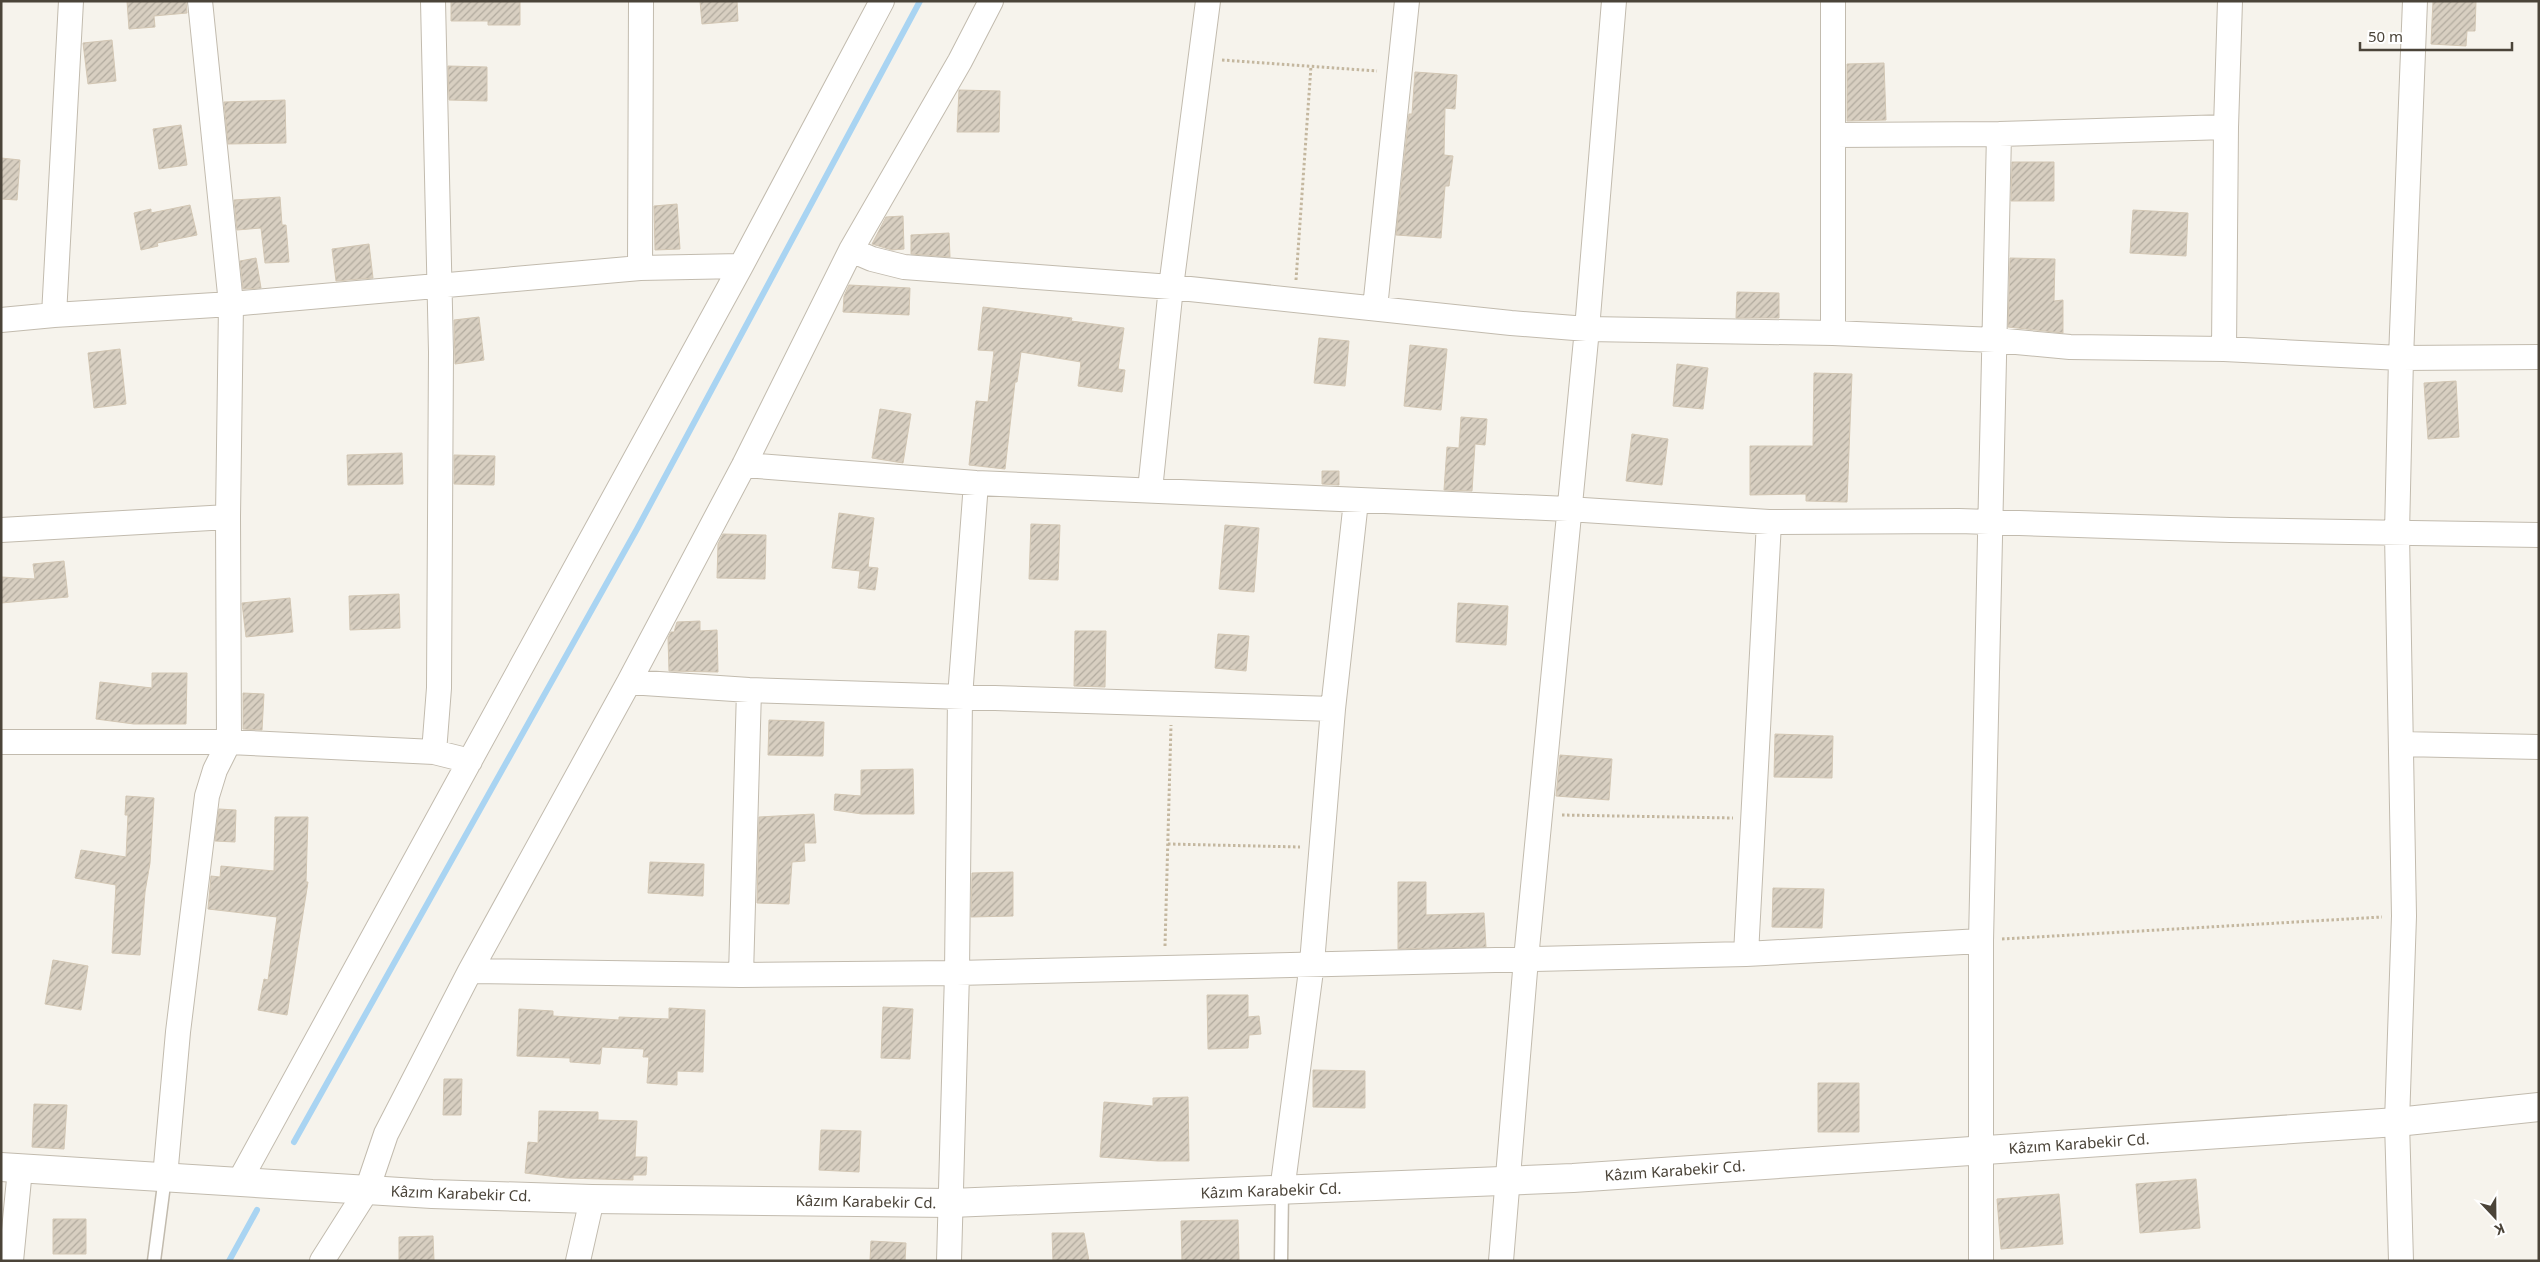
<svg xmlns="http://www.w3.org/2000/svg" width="2540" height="1262" font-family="'Noto Sans',sans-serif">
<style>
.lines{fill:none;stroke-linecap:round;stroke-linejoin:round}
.stream{stroke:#a9d4f2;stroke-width:6}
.building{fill:url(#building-hatch);stroke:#d3c7b4}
.service-casing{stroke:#c2bbae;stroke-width:15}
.minor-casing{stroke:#c2bbae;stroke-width:26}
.tertiary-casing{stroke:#c2bbae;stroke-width:30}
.path{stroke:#c4b79f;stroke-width:3;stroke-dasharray:2.5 2.5;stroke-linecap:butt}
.service{stroke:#fff;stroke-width:12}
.minor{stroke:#fff;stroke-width:24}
.tertiary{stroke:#fff;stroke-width:28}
.labels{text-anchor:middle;stroke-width:4;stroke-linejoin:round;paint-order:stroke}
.street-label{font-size:15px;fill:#4b4439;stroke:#fff}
</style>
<defs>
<pattern id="building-hatch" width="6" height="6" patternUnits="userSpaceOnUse" patternTransform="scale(1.25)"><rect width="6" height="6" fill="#d8cfc1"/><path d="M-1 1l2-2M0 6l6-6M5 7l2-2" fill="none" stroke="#b1aa9e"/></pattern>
</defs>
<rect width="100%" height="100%" fill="#f6f3ec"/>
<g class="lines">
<!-- stream -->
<path class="stream" d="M294,1142L637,529L920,1
M229,1261L257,1210"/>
</g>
<!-- building -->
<path class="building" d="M127,1H186L187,13L154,16L155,27L129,29Z
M451,1H520V25H488V21H451Z
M700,1H737L738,21L702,24Z
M2433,1H2476L2475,31H2467L2466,46L2431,44Z
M112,40L116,81L88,84L83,43Z
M1884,63L1886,120L1847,121V64Z
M448,66L487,67V101L449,100Z
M1415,72L1457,75L1455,109L1445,108L1444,155L1453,156L1449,186H1445L1441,238L1396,235L1409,114H1412Z
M959,90L1000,91L999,132H957Z
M285,100L286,143L228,144L224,102Z
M181,125L187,165L159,169L153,129Z
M1,158L20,160L17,200L1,199Z
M2012,162H2054V201H2011Z
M280,197L282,225H286L289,262L265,263L261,228L237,230L234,200Z
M677,204L680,249L655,250L654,206Z
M190,205L197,235L157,243L158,246L141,250L134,213L151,209V213Z
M2133,210L2188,213L2186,256L2130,253Z
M903,216L904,249L892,250L872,244L886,217Z
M949,233L950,257L911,254V235Z
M369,244L373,278L336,281L332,249Z
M256,258L261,288L243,289L240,261Z
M2010,258L2055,259L2054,301L2063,300V333L2008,327Z
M849,285L910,288L909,315L843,312L844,296Z
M1737,292L1779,293V318H1736Z
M983,307L1072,318L1071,321L1124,328L1118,369L1125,370L1122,392L1078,386L1081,362L1021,352L1017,382H1015L1005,469L969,465L976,401L988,402L994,351L978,350Z
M479,317L484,360L455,364L454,320Z
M1319,338L1349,341L1345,386L1314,383Z
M1410,345L1447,349L1441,410L1404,406Z
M120,349L126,404L94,408L88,353Z
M1677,364L1708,368L1703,409L1673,406Z
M1814,373L1852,374L1847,502L1806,501V494L1750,495V446H1813Z
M2456,381L2459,437L2428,439L2424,383Z
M880,409L911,414L903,463L872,458Z
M1461,417L1487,419L1485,445L1475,444L1472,491L1444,490L1447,447L1459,448Z
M1632,434L1668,439L1662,485L1626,481Z
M402,453L403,484L348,485L347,455Z
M454,455L495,456L494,485L454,484Z
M1322,471H1339V485L1322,484Z
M839,513L874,518L868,567L878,568L875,590L858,588L860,571L832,568Z
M1031,524L1060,525L1058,580L1029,579Z
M1225,525L1259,528L1254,592L1219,589Z
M723,534L766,535L765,579L717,578L718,544Z
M64,561L68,597L1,603V577L35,579L33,564Z
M399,594L400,628L350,630L349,596Z
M290,598L293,632L246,637L242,603Z
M1458,603L1508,606L1506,645L1456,642Z
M700,621V631L717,630L718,672L669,671L668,638L671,632H674L677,622Z
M1075,631H1106L1105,687L1074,686Z
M1218,634L1249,636L1246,671L1215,668Z
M152,673H187L186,724H134L96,719L100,682L152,688Z
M243,693L264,694L262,730L243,729Z
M769,720L824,722L823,756L768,755Z
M1775,734L1833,736L1832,778L1774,777Z
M1560,755L1612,759L1609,800L1556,796Z
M913,769L914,814H862L834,810L835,794L861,796V770Z
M126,796L154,798L150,863L145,892L140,955L112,953L116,885L75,878L81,850L126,857L128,815H125Z
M219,809L236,810L235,842L215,841Z
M814,814L816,843H804L805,861L792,862L789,904L757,903L759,817Z
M275,817H308L306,882H308L287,1015L258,1010L264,979L268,980L277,917L208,909L211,876L220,877L221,866L274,871Z
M650,862L704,864L703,896L648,893Z
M1013,872V916L971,917L972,873Z
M1398,882H1426V915L1484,913L1486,947L1398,949Z
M1773,888L1824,889L1822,928L1772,927Z
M53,960L88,966L81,1010L45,1004Z
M1207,995H1248V1017L1259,1016L1261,1034L1249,1035L1248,1048L1208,1049Z
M883,1007L913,1009L910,1059L881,1058Z
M669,1008L705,1010L703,1072L677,1071V1085L647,1083L649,1057H643L644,1049L602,1047L600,1064L570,1062V1058L517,1056L519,1009L553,1011V1016L619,1020V1017L669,1019Z
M1313,1070L1365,1071V1108L1313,1107Z
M444,1079H462L461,1115H443Z
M1818,1083H1859V1132H1818Z
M1188,1097L1189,1161H1158L1100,1157L1104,1102L1153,1106V1098Z
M34,1104L67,1105L64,1149L32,1147Z
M539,1111L598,1112V1120L637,1121L635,1157H647L646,1175H633V1180L567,1178L525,1173L528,1142L538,1143Z
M821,1130L861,1131L859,1172L819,1170Z
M2196,1179L2200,1228L2140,1233L2136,1184Z
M2059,1194L2063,1244L2001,1249L1997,1199Z
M53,1219H86V1254H53Z
M1238,1220L1239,1261H1182L1181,1221Z
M1052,1233H1084L1089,1261H1053Z
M433,1236L434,1261H399V1237Z
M871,1241L906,1243L905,1261H870Z"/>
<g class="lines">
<defs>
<path id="service" d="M154,1261L165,1177
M1281,1261L1282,1191"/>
<path id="minor" d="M71,1L54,315L231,304L640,268L741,266
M433,1L441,352L439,688L434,752
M1834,135L1999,134L2226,127
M851,250L872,259L904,267L1171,287L1511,323L1587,329L1833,333L1995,340L2070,347L2224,349L2401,358L2539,357
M640,268L641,1
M1375,308L1407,1
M1,320L54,315
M1833,333V1
M2224,349L2226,127L2230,1
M744,465L976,483L1568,509L1769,522L1959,521L2230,530L2539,535
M1150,490L1171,287L1208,1
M1,530L228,517
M629,682L749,690L1333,709
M1,742H229L434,752L470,761
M2401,744L2539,747
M1746,954L1769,522
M470,971L741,975L957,973L1746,954L1981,941
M741,975L749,690
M165,1177L178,1032L207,796L215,770L229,742L228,517L231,304L200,1
M240,1180L741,266L882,1
M1282,1191L1312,963L1333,709L1356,501
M11,1261L20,1169
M322,1261L367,1190L386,1134L470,971L629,682L744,465L851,250L960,61L991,1
M578,1261L592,1199
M949,1261L957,973L960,697L976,483
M1501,1261L1526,959L1587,329L1614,1
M1981,1261V941L1999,134
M2401,1261L2397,1122L2404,916L2397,533L2401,358L2415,1"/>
<path id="tertiary" d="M1,1167L432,1194L592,1199L951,1203L1573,1178L2397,1122L2539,1107"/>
</defs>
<!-- service casing -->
<use href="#service" class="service-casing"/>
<!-- minor casing -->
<use href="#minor" class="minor-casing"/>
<!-- tertiary casing -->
<use href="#tertiary" class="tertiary-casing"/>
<!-- path -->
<path class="path" d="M1222,60L1377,71
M1296,280L1311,66
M1562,815L1733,818
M1168,844L1300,847
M2002,939L2382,917
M1165,946L1171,725"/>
<!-- service -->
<use href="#service" class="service"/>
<!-- minor -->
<use href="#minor" class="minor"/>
<!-- tertiary -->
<use href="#tertiary" class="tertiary"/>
</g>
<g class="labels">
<!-- street labels -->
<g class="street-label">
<text transform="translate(2079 1144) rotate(-4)" y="5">Kâzım Karabekir Cd.</text>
<text transform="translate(1675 1171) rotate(-4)" y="5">Kâzım Karabekir Cd.</text>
<text transform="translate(1271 1191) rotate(-2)" y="5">Kâzım Karabekir Cd.</text>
<text transform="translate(461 1194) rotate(2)" y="5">Kâzım Karabekir Cd.</text>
<text transform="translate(866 1202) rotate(1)" y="5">Kâzım Karabekir Cd.</text>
</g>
</g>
<!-- border -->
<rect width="2540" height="1262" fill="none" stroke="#4b4439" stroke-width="5"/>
<!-- north arrow -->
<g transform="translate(2495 1217) rotate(158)" stroke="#ffffff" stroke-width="4" paint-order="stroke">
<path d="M0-4L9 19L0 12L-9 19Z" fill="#4b4439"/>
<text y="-8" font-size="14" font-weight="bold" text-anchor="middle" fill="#4b4439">K</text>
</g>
<!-- scale -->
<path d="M2360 42v8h152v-8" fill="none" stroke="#4b4439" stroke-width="2.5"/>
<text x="2368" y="42" font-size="15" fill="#4b4439" stroke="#ffffff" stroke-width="4" paint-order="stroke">50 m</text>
</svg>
